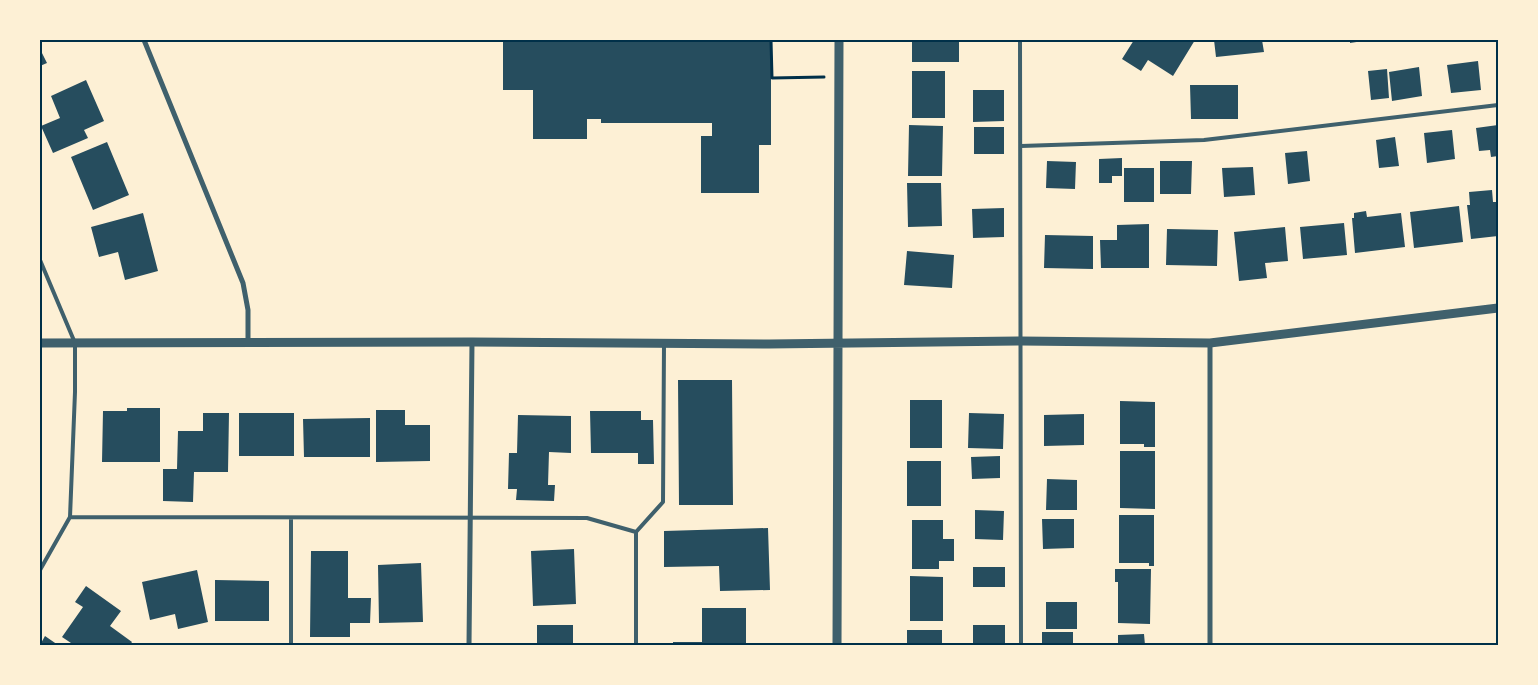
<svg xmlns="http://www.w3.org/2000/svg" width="1538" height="685" font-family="'DejaVu Sans',sans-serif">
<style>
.building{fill:#264d5e}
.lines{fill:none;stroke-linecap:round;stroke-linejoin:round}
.path{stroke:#003049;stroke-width:3}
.service{stroke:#3f606c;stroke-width:4}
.minor{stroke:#3f606c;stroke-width:5}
.tertiary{stroke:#3f606c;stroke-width:9}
.neatline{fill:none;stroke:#003049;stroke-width:2}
</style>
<rect width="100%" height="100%" fill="#fdf0d5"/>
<!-- building -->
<path class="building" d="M503,40H736V42H771V145H759V193H701V136H712V123H601V119H587V139H533V90H503Z
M912,40H959V62H912Z
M1134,40H1195L1173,76L1148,60L1141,71L1122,59Z
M1214,40H1262L1264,52L1216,57Z
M1350,40H1363V41L1350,43Z
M40,49L47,63L40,66Z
M1478,61L1481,90L1451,93L1447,65Z
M1419,67L1422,96L1392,101L1389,72Z
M1387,69L1389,98L1371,100L1368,71Z
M912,71H945V118H912Z
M86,80L104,121L84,130L88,138L53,153L41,126L60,118L51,96Z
M1190,85H1238V119H1191Z
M973,90H1004V121L973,122Z
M909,125L943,126L942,176H908Z
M1498,125V156L1491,157L1490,150L1479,151L1476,128Z
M974,127H1004V154H974Z
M1452,130L1455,159L1427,163L1424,133Z
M1395,137L1399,166L1379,168L1376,140Z
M107,142L129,195L93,210L71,157Z
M1307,151L1310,181L1288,184L1285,153Z
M1122,158V176H1112V183H1099V159Z
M1047,161L1076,162L1075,189L1046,188Z
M1160,161H1192L1191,194H1160Z
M1253,167L1255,195L1224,197L1222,168Z
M1124,168H1154V202H1124Z
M907,183H941L942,226L908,227Z
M1492,190L1493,202H1498V236L1471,239L1467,205H1470L1469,192Z
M1459,206L1463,242L1414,248L1410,212Z
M1004,208V237L973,238L972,209Z
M1366,211L1367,217L1401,213L1405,247L1355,253L1352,218H1354V213Z
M143,213L158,271L125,280L118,252L99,257L91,227Z
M1344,223L1347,255L1303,259L1300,227Z
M1149,224V268H1101L1100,240H1117V225Z
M1285,227L1288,261L1265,263L1267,278L1239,281L1234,232Z
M1167,229L1218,230L1217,266L1166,265Z
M1045,235L1093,236V269L1044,268Z
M907,251L954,255L952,288L904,285Z
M678,380H732L733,505H679Z
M910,400H942V448H910Z
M1120,401L1155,402V447H1144V444H1120Z
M127,408H160V462H102L103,411H127Z
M376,410H405V425H430V461L376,462Z
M590,411H641V420H653L654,464H638V453H591Z
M203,413H229L228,472H194L193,502L163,501V469H177L178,431H203Z
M239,413H294V456H239Z
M969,413L1004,414L1003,449L968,448Z
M1084,414V445L1044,446V415Z
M518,415L571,416V453L549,452L548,485H555L554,501L516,500L517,489H508L509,453H517Z
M370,418V457H304L303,419Z
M1120,451H1155V509L1120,508Z
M1000,456V478L972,479L971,457Z
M907,461H941V506H907Z
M1047,479L1077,480V510H1046Z
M975,510L1004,511L1003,540L975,539Z
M1119,515H1154V566H1149V563H1119Z
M1042,519H1074V548L1043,549Z
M912,520H943V539H954V561H939V569H912Z
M768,528L770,590L720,591L719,566L664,567V531Z
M574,549L576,604L533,606L531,551Z
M311,551H348V598H371L370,623H350V637H310Z
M421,563L423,622L379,623L378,565Z
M973,567H1005V587H973Z
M1115,569H1151L1150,624L1118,623V582H1115Z
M197,570L208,622L178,629L175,614L150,620L142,582Z
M910,576L943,577V621H910Z
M215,580L269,581V621H215Z
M86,586L121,611L110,626L132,642L130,645H74L62,637L83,607L75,602Z
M1046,602H1077V629H1046Z
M702,608H746V645H673V642H702Z
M537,625H573V645H537Z
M973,625H1005V645H973Z
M907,630H942V645H907Z
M1042,632H1073V645H1042Z
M1144,634L1145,645H1118V635Z
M45,636L58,645H40Z"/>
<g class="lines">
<!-- path -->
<path class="path" d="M771,40L772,78L824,77"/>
<!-- service -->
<path class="service" d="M1020,40L1021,645
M1021,146L1204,140L1498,105
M40,260L75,343V392L70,517L40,570
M70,517L587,518L636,532L663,502L664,344
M291,518V645
M636,532V645"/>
<!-- minor -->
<path class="minor" d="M144,40L243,283L248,310V343
M1210,343V645
M469,645L472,342"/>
<!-- tertiary -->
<path class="tertiary" d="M40,343L472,342L769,344L1021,341L1210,343L1498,308
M837,645L839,40"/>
</g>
<!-- border -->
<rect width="1538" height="685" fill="none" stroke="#fdf0d5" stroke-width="82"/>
<rect x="41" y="41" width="1456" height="603" class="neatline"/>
</svg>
